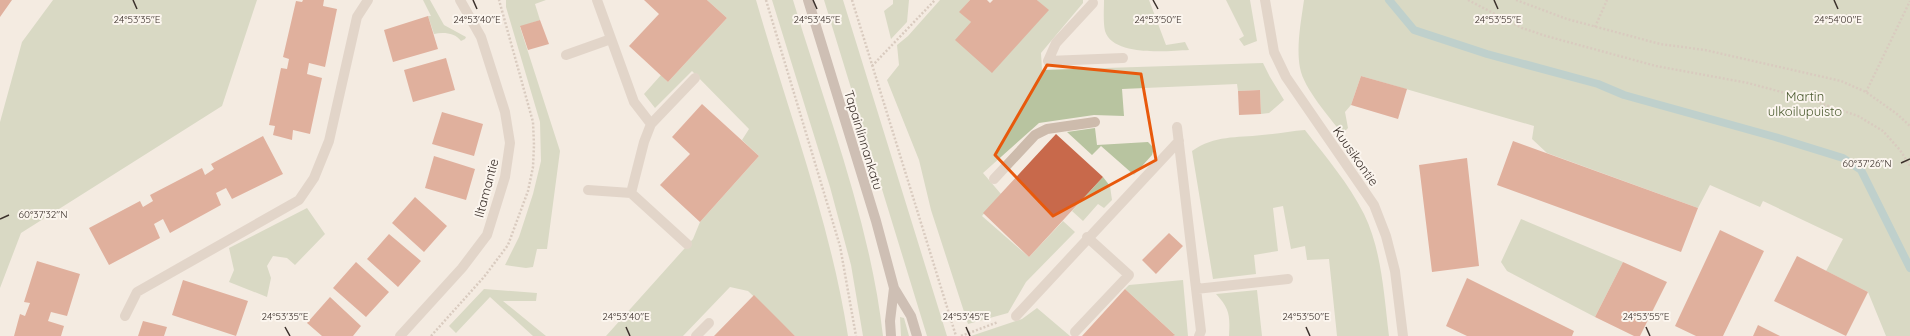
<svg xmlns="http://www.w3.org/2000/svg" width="1910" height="336" font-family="Quicksand,sans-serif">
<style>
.green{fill:#b8c4a0}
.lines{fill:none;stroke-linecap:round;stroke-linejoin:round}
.stream{stroke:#7fb0b2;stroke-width:8}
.building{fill:#c8694b}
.path{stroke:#b9a596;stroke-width:2.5;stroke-dasharray:2 2;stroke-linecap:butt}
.lane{stroke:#cdbbac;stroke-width:10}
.street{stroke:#cdbbac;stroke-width:10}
.secondary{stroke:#a18a7d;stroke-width:10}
.marked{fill:none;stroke:#e8590c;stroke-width:3;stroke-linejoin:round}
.ticks{fill:none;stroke:#3b302b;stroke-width:1.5}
.labels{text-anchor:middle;stroke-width:4;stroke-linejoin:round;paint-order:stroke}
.park-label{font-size:13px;fill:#4a5a2e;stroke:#fbf5ee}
.street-label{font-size:13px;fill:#3b302b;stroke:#fbf5ee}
.ticks-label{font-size:10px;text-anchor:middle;fill:#3b302b;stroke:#fbf5ee;stroke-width:4;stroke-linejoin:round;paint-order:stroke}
</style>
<rect width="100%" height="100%" fill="#f4ebe1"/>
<!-- green -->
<path class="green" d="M53,0H257L222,106L21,233L0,288V122L22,42Z
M423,0H430L444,25L466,37L465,39L461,41C455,33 444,32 434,34L428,16H431Z
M506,0H546L535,4L540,20L520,27L560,151L547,249H537L533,267L526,268L505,265L519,237L533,194L541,161L540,122L506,7Z
M707,0H756C788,111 830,221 848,336H795L748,291L730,287L683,336H606L693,239L700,222L759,156L742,140L749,129L692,71L655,108L644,94L661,75L668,82L727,18Z
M772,0H793C826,110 870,221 883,336H863L851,265L830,187Z
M824,0H843L947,336H927Z
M893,0H909L907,22L891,39L884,11L893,4Z
M940,0H970L960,12L971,22L992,72L1048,10L1037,0H1083V3L1041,53L1042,70L1263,63L1270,77L1284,100L1269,113L1261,114L1260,90L1238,91L1237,84L1122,89L1124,116L1094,115L1039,123L983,173L1001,194L982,216L1029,257L1063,221L1075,232L1026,282L1008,313L968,324L931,210L919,160L887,80L899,65L897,45L908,36Z
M1104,0H1149L1166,45L1185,42L1189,50C1168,51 1113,57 1105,31C1103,22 1104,9 1104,0Z
M1226,0H1250L1257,41L1244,46L1239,39L1244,36Z
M1304,0H1910V336H1886L1868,292L1826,271L1843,239L1763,201L1760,207L1710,185L1698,208L1547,153L1532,139L1534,126L1361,76L1351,105L1345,112L1348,128L1342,134C1329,116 1304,89 1300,68C1296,46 1301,22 1304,0Z
M1095,128L1097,145L1148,142L1154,148L1152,155L1134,175L1101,146L1092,155L1067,132Z
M1305,130C1326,157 1349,184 1364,214C1382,251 1384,296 1389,336H1337L1329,259L1307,260L1305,246L1291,249L1283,206L1273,208L1278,251L1254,255L1256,274L1213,279L1192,151C1215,135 1236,138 1262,135C1277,134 1291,131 1305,130Z
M1103,177L1110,186L1112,200L1104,208L1098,204L1083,221L1072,211Z
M307,208L325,234L295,265L287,258L273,256L267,266L271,278L267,297L229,282L234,270L229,248Z
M1521,219L1623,262L1595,317L1507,271L1501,262Z
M1183,280L1188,336H1173L1174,334L1125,289L1129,285Z
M484,289L537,293L536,301H503L546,336H533L490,297L456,333L449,326Z
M1257,290L1262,336H1229C1230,316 1230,309 1216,294Z
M1037,308L1070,336H971L1022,319Z
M900,317L904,318L909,336H901Z"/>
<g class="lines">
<!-- stream -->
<path class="stream" d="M1389,0L1414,30L1487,54L1598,84L1624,95L1775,137L1843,158L1861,170L1910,268"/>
</g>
<!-- building -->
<path class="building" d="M0,0H12L0,17Z
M303,0H324L323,6L337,9L325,67L309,63L307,74L322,78L310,134L293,130L292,140L273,135L275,126L269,125L281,68L287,69L289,59L283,57L296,1L302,2Z
M644,0H707L727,18L668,82L629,46L659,14Z
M970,0H987L990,3L993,0H1037L1049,10L992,73L955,40L971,22L959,12Z
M428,16L438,49L393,62L384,30Z
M540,20L549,44L528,50L520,26Z
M446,58L455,90L413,102L404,70Z
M1361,76L1407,89L1398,119L1351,105Z
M1260,90L1261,114L1239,115L1238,91Z
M702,104L759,156L700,222L660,185L690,154L672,137Z
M442,112L483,124L474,156L432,144Z
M1056,134L1103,177L1029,257L983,213Z
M263,136L283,174L232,199L226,188L216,193L221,205L170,233L163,219L154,224L160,238L109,265L89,228L140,201L143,207L153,201L150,195L202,168L205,175L214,169L211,164Z
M1513,141L1698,208L1681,252L1497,185Z
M434,156L475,169L466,200L425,188Z
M1467,158L1479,266L1432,272L1419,165Z
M415,197L447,226L424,252L392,223Z
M1720,230L1764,251L1723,336H1696L1675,326Z
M1169,233L1183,246L1156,274L1142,260Z
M389,234L421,261L398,287L367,259Z
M1797,256L1868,292L1846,336L1774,301Z
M37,261L80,274L67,316L51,312L48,321L64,326L61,336H14L20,314L25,316L30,303L24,302Z
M356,262L389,292L366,317L333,288Z
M1623,262L1667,282L1640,336H1634L1595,317Z
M1467,278L1574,331L1572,336H1467L1446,326Z
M183,280L248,301L236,336L172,315Z
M1125,289L1175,335L1173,336H1082Z
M754,295L795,336H714Z
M330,297L361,326L353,336H322L307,323Z
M143,321L167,327L164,336H138Z
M1758,325L1780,336H1753Z"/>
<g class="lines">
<!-- path -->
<path class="path" d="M766,0L840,246L856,336
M852,0L956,336
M1468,0L1522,28L1546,36L1656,66L1748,83L1811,100L1858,116L1883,131L1900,150L1910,166
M1516,0L1567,19L1660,44L1705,50L1841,81L1866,92L1897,114L1910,126
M1595,27L1607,0
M872,66L935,0
M1866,92L1910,1
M431,336L484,277L508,245L528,191L533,167L534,145L533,122L499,0
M961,336L998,322"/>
<!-- lane -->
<path class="lane" d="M597,0L634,102L651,124
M1093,3L1056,43L1048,61L1123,58
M566,55L611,39
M1177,127L1201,331L1199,336
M994,179L1035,135L1047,129L1095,122
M588,190L631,193
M687,244L631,193L644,142L651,124L695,78
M1196,289L1288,279
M125,316L137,292L299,200L314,178L329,141L357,17L368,0
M1016,316L1179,141
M1075,332L1129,275L1087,237
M696,336L709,323"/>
<!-- street -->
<path class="street" d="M1265,0L1274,52L1286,77L1374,205L1386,236L1395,271L1403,336
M400,336L462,268L487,235L505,177L510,143L505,112L481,37L460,0"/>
<!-- secondary -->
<path class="secondary" d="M808,0L876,221L894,288L911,316L917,336
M891,336L890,321L894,288"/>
</g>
<!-- marked area -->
<path d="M0 0H1910V336H0ZM1047,65L1141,74L1156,160L1053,216L995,155Z" fill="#f4ebe1" fill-opacity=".55" fill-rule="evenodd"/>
<path class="marked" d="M1047,65L1141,74L1156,160L1053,216L995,155Z"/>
<!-- ticks -->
<path class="ticks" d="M133,0L137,9M473,0L477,9M813,0L817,9M1153,0L1158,9M1494,0L1498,9M1834,0L1838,9M1901,163L1910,159M0,219L9,215M285,327L290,336M626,327L630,336M966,327L970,336M1306,327L1310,336M1646,327L1650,336"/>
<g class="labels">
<!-- park labels -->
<g class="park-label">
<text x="1805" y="101">Martin<tspan x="1805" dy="15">ulkoilupuisto</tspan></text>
</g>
<!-- street labels -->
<g class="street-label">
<text transform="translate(864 140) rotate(73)" y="5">Tapainlinnankatu</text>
<text transform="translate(1356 156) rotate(55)" y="5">Kuusikontie</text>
<text transform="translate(486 188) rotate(-75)" y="5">Iltamantie</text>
</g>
</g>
<g class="ticks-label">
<text x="137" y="23">24°53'35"E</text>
<text x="477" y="23">24°53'40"E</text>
<text x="817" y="23">24°53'45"E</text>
<text x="1158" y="23">24°53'50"E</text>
<text x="1498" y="23">24°53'55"E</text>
<text x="1838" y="23">24°54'00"E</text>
<text x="1867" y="167">60°37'26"N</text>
<text x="43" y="218">60°37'32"N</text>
<text x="285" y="320">24°53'35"E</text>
<text x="626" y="320">24°53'40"E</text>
<text x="966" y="320">24°53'45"E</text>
<text x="1306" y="320">24°53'50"E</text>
<text x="1646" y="320">24°53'55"E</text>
</g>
</svg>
